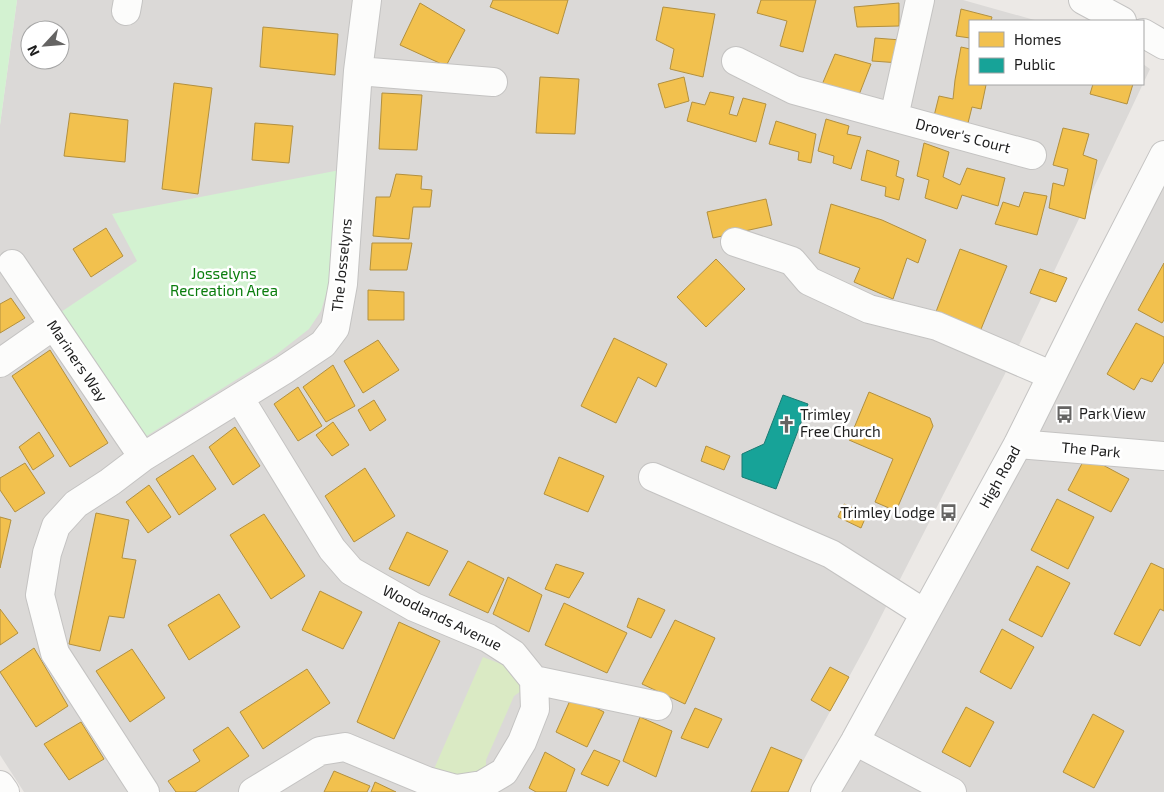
<svg xmlns="http://www.w3.org/2000/svg" width="1164" height="792" font-family="'Exo 2',sans-serif">
<style>
.residential{fill:#dbd9d7;fill-rule:evenodd}
.grass{fill:#daeac4}
.park{fill:#d3f2d1}
.homes{fill:#f2c14e;stroke:#b2903f}
.public{fill:#17a398;stroke:#197b73}
.lines{fill:none;stroke-linecap:round;stroke-linejoin:round}
.minor-casing{stroke:#c4c3c2;stroke-width:30}
.minor{stroke:#fcfcfb;stroke-width:28}
.labels{text-anchor:middle;stroke-width:5;stroke-linejoin:round;paint-order:stroke}
.street-label{font-size:15px;fill:#1d1d1d;stroke:#fff}
.park-label{font-size:15px;fill:#0a7d0d;stroke:#fff}
.poi-label{font-size:15px;fill:#1d1d1d;stroke:#fff;text-anchor:start}
</style>
<rect width="100%" height="100%" fill="#ece9e6"/>
<!-- residential -->
<path class="residential" d="M17,0H963L1038,21H970V84H1143V64L1150,69L1012,360L867,644L786,792H24L0,755V125ZM30,30H60V60H30Z
M1164,182V792H837Z"/>
<!-- grass -->
<path class="grass" d="M483,657L511,668L524,689L514,696L486,760V771L465,779L434,769Z"/>
<!-- park -->
<path class="park" d="M0,0H17L0,125Z
M340,170L335,264L321,311L309,329L277,354L145,437L58,314L137,261L112,214Z"/>
<!-- homes -->
<path class="homes" d="M493,0H568L558,34L490,7Z
M761,0H816L803,52L780,46L787,21L757,13Z
M420,3L465,30L446,66L400,45Z
M899,3V26L857,27L854,7Z
M663,7L715,14L703,77L670,69L674,49L656,40Z
M961,9L992,17L991,21H970V38L956,36Z
M263,27L338,34L335,75L260,67Z
M875,38L901,40L900,63L872,61Z
M961,47L970,49V84L986,85L981,109L972,107L967,127L933,120L939,96L953,99L955,80Z
M835,54L871,64L857,100L821,87Z
M540,77L579,79L575,134L536,133Z
M684,77L689,101L665,108L658,84Z
M174,83L212,88L198,194L162,189Z
M1093,84H1133L1127,104L1090,94Z
M710,92L734,97L729,114L737,116L743,98L766,104L756,142L687,121L692,102L705,105Z
M382,93L422,95L417,150L379,149Z
M70,113L128,120L125,162L64,156Z
M826,119L849,126L847,134L861,137L851,169L833,163L834,156L818,151Z
M776,121L816,134L811,163L798,160L799,152L769,144Z
M255,123L293,126L289,163L252,160Z
M1063,128L1089,134L1083,155L1097,160L1085,219L1049,208L1053,183L1064,186L1068,169L1053,165Z
M924,143L949,152L943,177L960,185L967,168L1005,178L998,206L962,195L957,209L925,198L929,180L917,176Z
M867,150L899,161L896,176L904,179L899,200L885,196L886,187L861,180Z
M396,174L422,176L421,189L432,190L430,207H413L409,239L373,236L376,197H390Z
M1024,192L1047,196L1037,235L995,224L1003,202L1019,207Z
M766,199L772,225L713,238L707,212Z
M831,204L882,220L926,240L918,263L907,258L893,299L854,282L860,268L819,253Z
M106,228L123,256L91,277L73,249Z
M372,243H412L407,270H370Z
M960,249L1007,266L979,334L934,317Z
M716,259L745,289L706,327L677,297Z
M1164,263V320L1162,323L1138,310Z
M1040,269L1067,278L1056,302L1030,293Z
M368,290L404,292V320H368Z
M11,298L25,318L0,333V304Z
M1136,323L1164,337V362L1152,382L1141,378L1134,390L1107,374Z
M614,338L667,364L656,387L638,377L616,423L581,406Z
M378,340L399,370L363,393L344,361Z
M50,350L108,443L70,467L12,376Z
M333,365L355,406L326,422L303,387Z
M298,387L322,426L298,441L274,404Z
M869,392L930,418L933,426L896,511L875,502L893,459L849,440Z
M374,400L386,420L370,431L358,410Z
M333,422L349,445L332,456L316,435Z
M235,427L260,466L233,485L209,447Z
M39,432L54,456L33,470L19,447Z
M706,446L730,456L724,470L701,461Z
M193,455L216,489L179,515L156,479Z
M1086,456L1129,479L1111,512L1068,490Z
M559,457L604,476L588,512L544,494Z
M25,463L45,493L15,512L0,490V478Z
M365,468L395,516L354,542L325,496Z
M149,485L171,517L148,533L126,502Z
M1057,499L1094,517L1068,569L1031,550Z
M844,504L867,514L861,528L838,517Z
M96,513L129,520L122,558L136,560L124,618L109,616L100,651L69,644Z
M264,514L305,576L271,599L230,535Z
M0,517L11,520L0,568Z
M407,532L448,551L429,586L389,569Z
M468,561L504,579L488,613L449,595Z
M1151,563L1164,569V611L1160,609L1140,646L1114,634Z
M556,564L584,573L569,598L545,589Z
M1037,566L1070,583L1042,637L1009,620Z
M508,577L542,595L529,632L493,614Z
M320,591L362,612L343,649L302,630Z
M219,594L240,627L189,660L168,625Z
M638,598L665,610L651,638L627,627Z
M564,603L627,633L607,673L545,645Z
M0,609L18,633L0,645Z
M675,620L715,638L685,704L642,684Z
M399,622L440,641L394,739L357,722Z
M1002,629L1034,647L1011,689L980,672Z
M34,648L68,706L36,727L0,672Z
M132,649L165,698L130,722L96,671Z
M830,667L849,677L830,711L811,700Z
M307,669L330,703L263,749L240,712Z
M572,696L604,712L587,747L556,732Z
M966,707L994,722L970,767L942,752Z
M695,708L722,719L708,748L681,738Z
M1093,714L1124,731L1094,788L1063,772Z
M640,717L672,731L656,777L623,761Z
M81,722L104,759L69,780L44,744Z
M228,727L249,756L195,792H176L168,781L200,761L193,750Z
M771,747L802,760L788,792H751Z
M594,750L620,761L608,786L581,774Z
M545,752L575,769L566,792H536L529,788Z
M334,771L370,786L367,792H324Z
M375,782L396,792H371Z"/>
<!-- public -->
<path class="public" d="M783,395L808,404L776,489L742,477V454L764,444Z"/>
<g class="lines">
<defs>
<path id="minor" d="M1083,0L1122,21
M126,11L128,0
M1143,33L1164,45
M736,61L794,90L1032,155
M358,71L493,82
M894,117L920,0
M735,242L792,261L809,281L869,309L937,326L1051,375
M12,264L143,457
M0,363L53,326
M240,399L332,549L351,571L414,607L488,638L513,654L534,680L535,709L522,742L504,772L482,785L456,789L427,781L345,747L320,751L253,792
M1018,444L1164,456
M653,477L831,554L924,613
M534,680L658,706
M855,741L952,792
M0,785L5,792
M145,792L55,653L40,595L47,553L56,526L76,504L110,482L143,457L284,370L323,344L335,328L343,284L358,71L367,0
M825,792L855,741L1018,444L1092,295L1164,155"/>
</defs>
<!-- minor casing -->
<use href="#minor" class="minor-casing"/>
<!-- minor -->
<use href="#minor" class="minor"/>
</g>
<!-- icons -->
<defs>
<symbol id="bus-bare" viewBox="-9 -9 18 18"><path d="M-5-6H5V4H4V6H2V4H-2V6H-4V4H-5ZM-3.5-4V0h7V-4ZM-3.5 1.2v1.5H-2V1.2ZM2 1.2v1.5H3.5V1.2Z" fill="#656463" stroke="#fff" stroke-width="2.5" paint-order="stroke"/></symbol>
<symbol id="church-bare" viewBox="-9 -9 18 18"><path d="M-1.2-6h2.4v3.5h3.3v2.4h-3.3V6h-2.4V-.1h-3.3v-2.4h3.3Z" fill="#656463" stroke="#fff" stroke-width="2.5" paint-order="stroke"/></symbol>
</defs>
<g fill-rule="evenodd">
<use href="#bus-bare" x="1052" y="402" width="25" height="25"/>
<use href="#church-bare" x="774" y="412" width="25" height="25"/>
<use href="#bus-bare" x="936" y="500" width="25" height="25"/>
</g>
<g class="labels">
<!-- street labels -->
<g class="street-label">
<text transform="translate(963 136) rotate(15)" y="5">Drover's Court</text>
<text transform="translate(342 265) rotate(-84)" y="5">The Josselyns</text>
<text transform="translate(77 361) rotate(56)" y="5">Mariners Way</text>
<text transform="translate(1091 450) rotate(5)" y="5">The Park</text>
<text transform="translate(1000 477) rotate(-61)" y="5">High Road</text>
<text transform="translate(442 618) rotate(26)" y="5">Woodlands Avenue</text>
</g>
<!-- park labels -->
<g class="park-label">
<text x="224" y="279">Josselyns<tspan x="224" dy="17">Recreation Area</tspan></text>
</g>
<!-- poi labels -->
<g class="poi-label">
<text x="1079" y="419">Park View</text>
<text x="800" y="420">Trimley<tspan x="800" dy="17">Free Church</tspan></text>
<text x="935" y="518" text-anchor="end">Trimley Lodge</text>
</g>
</g>
<!-- legend -->
<rect x="969" y="20" width="175" height="65" fill="#ffffff" stroke="#a5a5a5"/>
<rect x="979" y="32" width="25" height="15" fill="#f2c14e" stroke="#a5a5a5"/>
<text x="1014" y="45" font-size="15" fill="#1d1d1d">Homes</text>
<rect x="979" y="58" width="25" height="15" fill="#17a398" stroke="#a5a5a5"/>
<text x="1014" y="70" font-size="15" fill="#1d1d1d">Public</text>
<!-- north arrow -->
<g transform="translate(45 45) rotate(244)"><circle r="24" fill="#ffffff" stroke="#a5a5a5"/>
<path d="M0-4L9 19L0 12L-9 19Z" fill="#656463"/>
<text y="-8" font-size="14" font-weight="bold" text-anchor="middle" fill="#1d1d1d">N</text>
</g>
</svg>
